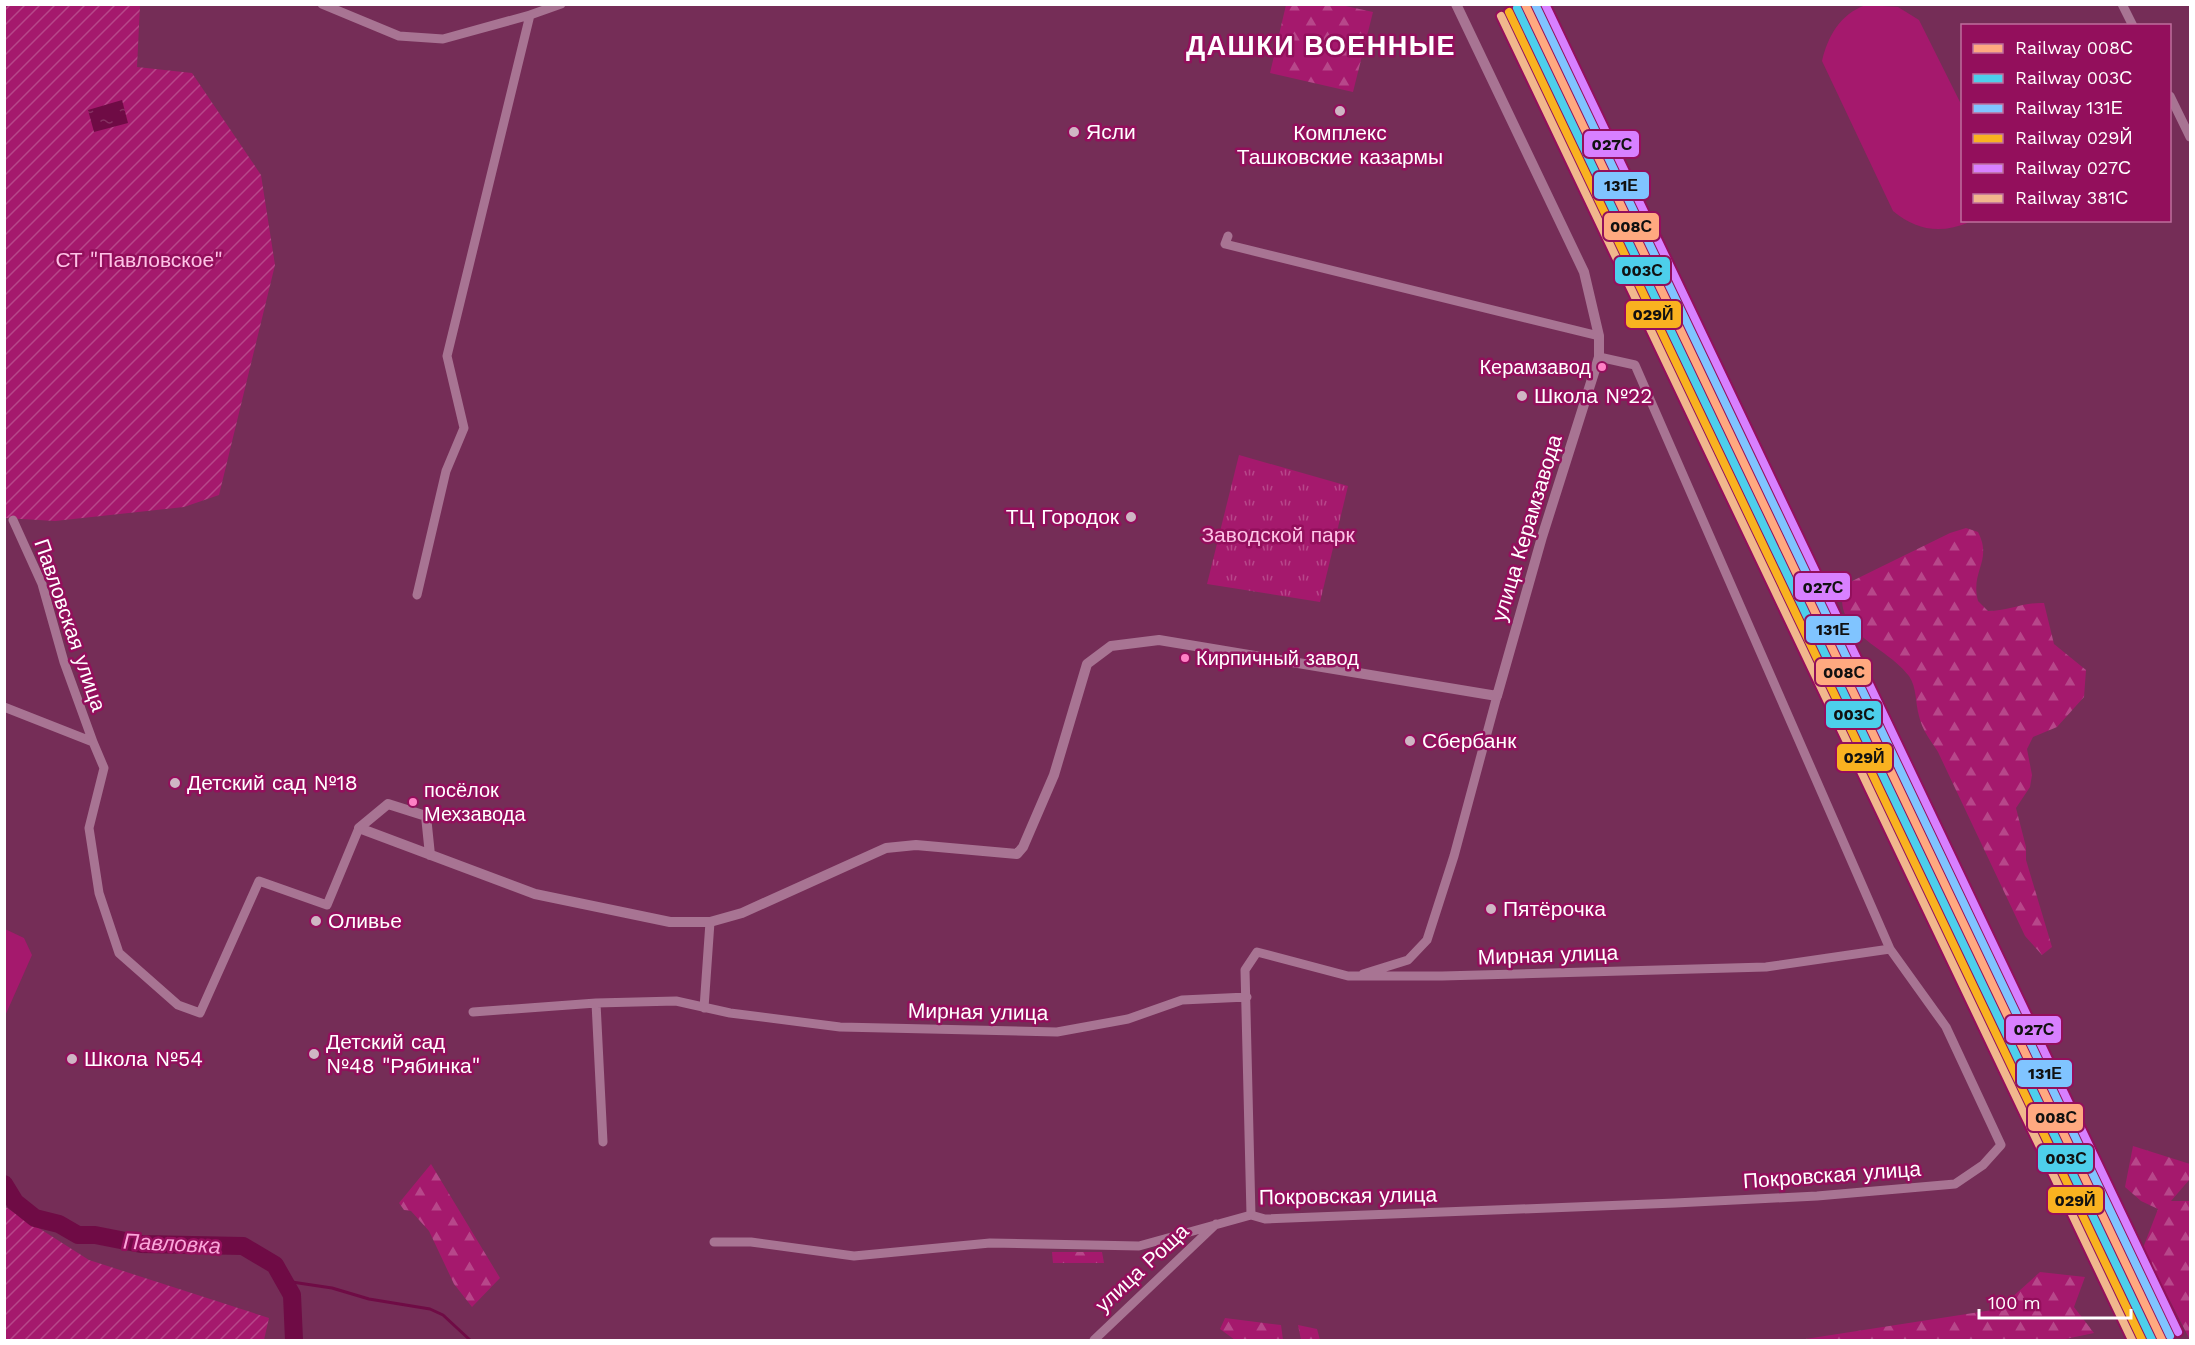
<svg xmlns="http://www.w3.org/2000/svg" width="2195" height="1345" font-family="'Work Sans',sans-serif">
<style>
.grass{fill:#a5196d}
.forest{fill:url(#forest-firs)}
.park{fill:url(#park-tufts)}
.garden{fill:url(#garden-furrows)}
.water{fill:url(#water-ripples)}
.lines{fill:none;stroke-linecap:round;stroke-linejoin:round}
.stream{stroke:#6f0b45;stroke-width:3}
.river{stroke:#6f0b45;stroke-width:18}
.minor{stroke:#a87493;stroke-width:9}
.tertiary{stroke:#a87493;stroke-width:10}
.rail-1-casing{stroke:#930f5c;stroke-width:12}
.rail-2-casing{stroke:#930f5c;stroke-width:12}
.rail-3-casing{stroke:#930f5c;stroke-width:12}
.rail-4-casing{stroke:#930f5c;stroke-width:12}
.rail-5-casing{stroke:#930f5c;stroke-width:12}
.rail-6-casing{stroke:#930f5c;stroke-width:12}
.rail-1{stroke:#ffa980;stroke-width:8}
.rail-2{stroke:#4dcfeb;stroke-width:8}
.rail-3{stroke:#80c4ff;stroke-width:8}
.rail-4{stroke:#f9b220;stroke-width:8}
.rail-5{stroke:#d880ff;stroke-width:8}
.rail-6{stroke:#f1b78d;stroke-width:8}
.poi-dot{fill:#cfb6c4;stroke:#930f5c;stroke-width:2}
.bus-dot{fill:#ff80c5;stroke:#930f5c;stroke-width:2}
.labels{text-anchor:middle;stroke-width:5;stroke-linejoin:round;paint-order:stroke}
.bus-label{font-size:20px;fill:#fff;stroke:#930f5c;text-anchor:start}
.poi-label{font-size:21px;fill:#fff;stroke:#930f5c;text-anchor:start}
.park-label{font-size:21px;fill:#fec2e6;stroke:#930f5c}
.street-label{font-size:21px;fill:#fff;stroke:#930f5c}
.water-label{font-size:22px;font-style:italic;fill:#fba6da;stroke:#930f5c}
.district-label{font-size:27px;font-weight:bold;letter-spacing:1.5px;fill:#fff;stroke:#930f5c}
.line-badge{stroke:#930f5c;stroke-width:2}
.pale-badge-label{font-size:16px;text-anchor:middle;font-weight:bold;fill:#111}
</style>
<defs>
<pattern id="forest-firs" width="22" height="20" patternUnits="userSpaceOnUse" patternTransform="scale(1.5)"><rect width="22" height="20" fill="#a5196d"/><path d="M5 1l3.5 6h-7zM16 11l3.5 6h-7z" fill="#b7478a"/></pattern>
<pattern id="park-tufts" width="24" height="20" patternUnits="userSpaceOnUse" patternTransform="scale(1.5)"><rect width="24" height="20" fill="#a5196d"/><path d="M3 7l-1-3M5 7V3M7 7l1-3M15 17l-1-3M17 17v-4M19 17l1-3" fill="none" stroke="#b7478a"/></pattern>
<pattern id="garden-furrows" width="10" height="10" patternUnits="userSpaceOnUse" patternTransform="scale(1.5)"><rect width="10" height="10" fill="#a5196d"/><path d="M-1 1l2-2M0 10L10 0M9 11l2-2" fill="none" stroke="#b7478a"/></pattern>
<pattern id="water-ripples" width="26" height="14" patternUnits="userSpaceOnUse" patternTransform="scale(1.5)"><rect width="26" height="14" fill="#6f0b45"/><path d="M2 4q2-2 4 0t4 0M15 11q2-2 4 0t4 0" fill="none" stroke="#853061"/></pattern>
</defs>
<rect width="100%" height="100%" fill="#752d57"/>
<!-- grass -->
<path class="grass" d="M1866,5L1898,7L1919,20L1962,106V220L1972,221L1970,222C1941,234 1917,231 1893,211L1822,61C1828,36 1840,14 1866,5Z
M5,929L24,938L32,955L5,1016Z"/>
<!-- forest -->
<path class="forest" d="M1286,5H1341L1373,12L1353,92L1270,73Z
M1966,528L1978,532C1993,561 1970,571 1978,601L1988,611C2008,611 2024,602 2044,603L2054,644L2086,670L2084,697L2057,727L2033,737L2027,749L2032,775L2030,787L2016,808L2026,847V860L2052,947L2042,955L2025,936L1938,752C1931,741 1922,730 1919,716C1915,702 1917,688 1909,676C1886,645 1831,634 1844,585L1950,533Z
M2133,1146L2190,1164V1179L2171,1201H2190V1340L2143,1248L2158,1209L2141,1201L2125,1187Z
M431,1164L500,1278L472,1307L454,1284L429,1231L411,1211L404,1210L399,1203Z
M1052,1252H1102L1104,1263H1053Z
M2040,1272L2085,1277L2074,1307L2094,1333L2061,1340H1799L1999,1309Z
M1225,1318L1281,1325L1283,1340H1235L1220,1329Z
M1298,1325L1317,1329L1320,1340H1301Z"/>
<!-- park -->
<path class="park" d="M1239,455L1348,486L1320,602L1207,584Z"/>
<!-- garden -->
<path class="garden" d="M5,5H140L137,67L192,73L261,175L275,265L219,495L184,507L55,521L5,518Z
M4,1206L89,1260L269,1318L264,1340H5Z"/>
<!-- water -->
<path class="water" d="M122,100L128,123L94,132L88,110Z"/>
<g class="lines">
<!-- stream -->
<path class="stream" d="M285,1281L332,1288L369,1299L430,1309L443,1315L470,1340"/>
<!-- river -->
<path class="river" d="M4,1184L15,1202L35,1218L59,1224L78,1235H95L141,1244L243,1246L275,1265L292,1295L294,1340"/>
<!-- minor -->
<path class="minor" d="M322,4L399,36L443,39L530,15L447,356L464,428L446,471L417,595
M2122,4L2133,26
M530,15L561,4
M2170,96L2190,137
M1228,236L1225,244L1599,336
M13,520L42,584L64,662L93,742
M4,707L93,742L104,768L89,828L99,893L119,953L178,1005L200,1013L259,881L327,905L359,828
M1363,974L1408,960L1427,940L1454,856L1497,696
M596,1003L603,1142
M704,1008L710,922
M473,1012L596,1003L676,1001L730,1013L840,1027L1057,1032L1128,1019L1182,1000L1247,997
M1251,1215L1245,970L1257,952L1348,976H1442L1766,967L1890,949
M714,1242H751L854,1256L990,1243L1139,1246L1251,1215L1265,1219L1675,1203L1817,1196L1955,1184L1983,1165L2001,1145L1946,1027L1890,949L1635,365L1599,357
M1094,1340L1216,1224"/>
<!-- tertiary -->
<path class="tertiary" d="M430,855L426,816L388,804L359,828L535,894L670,922H710L742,913L886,848L916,845L1017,854L1023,847L1054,775L1087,664L1111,646L1159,640L1497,696L1542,537L1599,357V336L1584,272L1456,4"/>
<defs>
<path id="rail-1" d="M1525,4L2162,1340"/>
<path id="rail-2" d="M1517,8L2152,1340"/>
<path id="rail-3" d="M1535,4L2170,1336"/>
<path id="rail-4" d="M1509,12L2142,1340"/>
<path id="rail-5" d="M1545,4L2178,1332"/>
<path id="rail-6" d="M1501,16L2132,1340"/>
</defs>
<!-- rail-1 casing -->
<use href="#rail-1" class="rail-1-casing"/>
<!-- rail-2 casing -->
<use href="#rail-2" class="rail-2-casing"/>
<!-- rail-3 casing -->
<use href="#rail-3" class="rail-3-casing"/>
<!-- rail-4 casing -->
<use href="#rail-4" class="rail-4-casing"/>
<!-- rail-5 casing -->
<use href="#rail-5" class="rail-5-casing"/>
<!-- rail-6 casing -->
<use href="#rail-6" class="rail-6-casing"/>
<!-- rail-1 -->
<use href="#rail-1" class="rail-1"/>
<!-- rail-2 -->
<use href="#rail-2" class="rail-2"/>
<!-- rail-3 -->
<use href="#rail-3" class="rail-3"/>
<!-- rail-4 -->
<use href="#rail-4" class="rail-4"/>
<!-- rail-5 -->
<use href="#rail-5" class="rail-5"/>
<!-- rail-6 -->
<use href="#rail-6" class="rail-6"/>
</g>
<!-- markers -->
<g class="poi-dot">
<circle cx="1340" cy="111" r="6"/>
<circle cx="1074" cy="132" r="6"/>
<circle cx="1522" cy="396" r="6"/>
<circle cx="1131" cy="517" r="6"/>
<circle cx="1410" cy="741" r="6"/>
<circle cx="175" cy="783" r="6"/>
<circle cx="1491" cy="909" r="6"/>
<circle cx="316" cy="921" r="6"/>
<circle cx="314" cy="1054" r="6"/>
<circle cx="72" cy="1059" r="6"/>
</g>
<g class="bus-dot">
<circle cx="1602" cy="367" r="5"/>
<circle cx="1185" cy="658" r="5"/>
<circle cx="413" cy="802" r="5"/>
</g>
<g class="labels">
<!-- bus labels -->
<g class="bus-label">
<text x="1591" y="374" text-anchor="end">Керамзавод</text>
<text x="1196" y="665">Кирпичный завод</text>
<text x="424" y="797">посёлок<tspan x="424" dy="24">Мехзавода</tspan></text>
</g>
<!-- poi labels -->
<g class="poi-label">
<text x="1086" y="139">Ясли</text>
<text x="1340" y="140" text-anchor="middle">Комплекс<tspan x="1340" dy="24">Ташковские казармы</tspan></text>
<text x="1534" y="403">Школа №22</text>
<text x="1119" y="524" text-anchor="end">ТЦ Городок</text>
<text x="1422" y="748">Сбербанк</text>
<text x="187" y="790">Детский сад №18</text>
<text x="1503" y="916">Пятёрочка</text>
<text x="328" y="928">Оливье</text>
<text x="326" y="1049">Детский сад<tspan x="326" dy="24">№48 "Рябинка"</tspan></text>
<text x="84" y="1066">Школа №54</text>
</g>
<!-- park labels -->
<g class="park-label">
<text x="139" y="267">СТ "Павловское"</text>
<text x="1278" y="542">Заводской парк</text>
</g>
<!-- street labels -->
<g class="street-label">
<text transform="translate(1527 528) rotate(-73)" y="7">улица Керамзавода</text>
<text transform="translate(70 625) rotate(71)" y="7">Павловская улица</text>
<text transform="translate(1548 955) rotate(-2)" y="7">Мирная улица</text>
<text transform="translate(978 1012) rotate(1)" y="7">Мирная улица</text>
<text transform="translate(1832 1175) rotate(-4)" y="7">Покровская улица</text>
<text transform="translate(1348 1196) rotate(-1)" y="7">Покровская улица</text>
<text transform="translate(1142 1268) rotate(-43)" y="7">улица Роща</text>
</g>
<!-- water labels -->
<g class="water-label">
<text transform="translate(172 1243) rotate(3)" y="8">Павловка</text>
</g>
<!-- district labels -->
<g class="district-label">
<text x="1321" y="55">ДАШКИ ВОЕННЫЕ</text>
</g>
</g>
<g class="line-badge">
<rect x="1583" y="130" width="57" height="28" rx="6" fill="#d880ff"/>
<rect x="1593" y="171" width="57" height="29" rx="6" fill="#80c4ff"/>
<rect x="1603" y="212" width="57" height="29" rx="6" fill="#ffa980"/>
<rect x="1614" y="256" width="57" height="29" rx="6" fill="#4dcfeb"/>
<rect x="1625" y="300" width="57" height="29" rx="6" fill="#f9b220"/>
<rect x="1794" y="572" width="57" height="29" rx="6" fill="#d880ff"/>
<rect x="1805" y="615" width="57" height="29" rx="6" fill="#80c4ff"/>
<rect x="1815" y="658" width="57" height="28" rx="6" fill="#ffa980"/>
<rect x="1825" y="700" width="57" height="29" rx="6" fill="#4dcfeb"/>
<rect x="1836" y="743" width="57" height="29" rx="6" fill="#f9b220"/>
<rect x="2005" y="1015" width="57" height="29" rx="6" fill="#d880ff"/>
<rect x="2016" y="1059" width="57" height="29" rx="6" fill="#80c4ff"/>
<rect x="2027" y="1103" width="57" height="29" rx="6" fill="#ffa980"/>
<rect x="2037" y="1144" width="57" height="29" rx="6" fill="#4dcfeb"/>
<rect x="2047" y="1186" width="57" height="28" rx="6" fill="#f9b220"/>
</g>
<g class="pale-badge-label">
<text x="1612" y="150">027С</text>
<text x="1621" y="191">131Е</text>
<text x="1631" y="232">008С</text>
<text x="1642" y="276">003С</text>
<text x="1653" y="320">029Й</text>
<text x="1823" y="593">027С</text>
<text x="1833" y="635">131Е</text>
<text x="1844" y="678">008С</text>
<text x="1854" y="720">003С</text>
<text x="1864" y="763">029Й</text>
<text x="2034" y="1035">027С</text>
<text x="2045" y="1079">131Е</text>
<text x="2056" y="1123">008С</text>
<text x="2066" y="1164">003С</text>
<text x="2075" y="1206">029Й</text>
</g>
<!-- border -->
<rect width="2195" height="1345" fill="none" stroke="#ffffff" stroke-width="12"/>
<!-- legend -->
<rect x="1961" y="24" width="210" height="198" fill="#930f5c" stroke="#be6f9d" stroke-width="1.5"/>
<rect x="1973" y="44" width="30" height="9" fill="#ffa980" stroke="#be6f9d" stroke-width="1.5"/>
<text x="2015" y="54" font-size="18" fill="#ffffff">Railway 008С</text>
<rect x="1973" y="74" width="30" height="9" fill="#4dcfeb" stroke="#be6f9d" stroke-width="1.5"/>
<text x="2015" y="84" font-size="18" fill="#ffffff">Railway 003С</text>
<rect x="1973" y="104" width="30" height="9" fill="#80c4ff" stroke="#be6f9d" stroke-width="1.5"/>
<text x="2015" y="114" font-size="18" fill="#ffffff">Railway 131Е</text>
<rect x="1973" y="134" width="30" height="9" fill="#f9b220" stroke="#be6f9d" stroke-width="1.5"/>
<text x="2015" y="144" font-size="18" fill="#ffffff">Railway 029Й</text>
<rect x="1973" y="164" width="30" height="9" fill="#d880ff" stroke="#be6f9d" stroke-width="1.5"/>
<text x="2015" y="174" font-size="18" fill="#ffffff">Railway 027С</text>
<rect x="1973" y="194" width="30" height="9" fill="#f1b78d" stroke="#be6f9d" stroke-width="1.5"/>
<text x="2015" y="204" font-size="18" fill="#ffffff">Railway 381С</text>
<!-- scale -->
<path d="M1979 1309v9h152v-9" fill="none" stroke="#ffffff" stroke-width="3"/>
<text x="1988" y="1309" font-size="18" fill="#ffffff" stroke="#930f5c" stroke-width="4.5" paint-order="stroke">100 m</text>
</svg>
